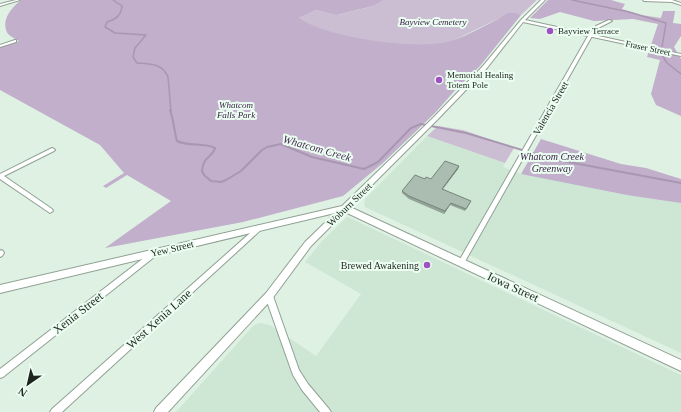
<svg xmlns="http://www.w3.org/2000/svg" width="681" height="412" font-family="Georgia,serif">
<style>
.built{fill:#cee7d5}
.green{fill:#cbbdd2}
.forest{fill:#c1afcb}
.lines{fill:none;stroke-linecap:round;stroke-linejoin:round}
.stream-far1{stroke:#a997b2;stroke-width:1.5}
.stream{stroke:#a997b2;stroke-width:2}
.street-casing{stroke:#90a194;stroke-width:2}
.secondary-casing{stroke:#90a194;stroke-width:2}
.street{fill:#fff;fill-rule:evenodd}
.secondary{fill:#fff;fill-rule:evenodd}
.wall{fill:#93a397}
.shaded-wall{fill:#78847b}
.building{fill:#abbdb0;stroke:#78847b}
.poi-dot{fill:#9e51c2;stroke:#ecfef1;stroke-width:1.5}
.labels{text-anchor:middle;stroke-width:4;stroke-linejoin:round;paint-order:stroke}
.far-park-label{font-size:9px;font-style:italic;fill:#3a2147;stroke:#ecfef1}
.far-poi-label{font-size:9px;fill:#1e241f;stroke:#ecfef1;text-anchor:start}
.far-street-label{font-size:9px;fill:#1e241f;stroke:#ecfef1}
.street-label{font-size:10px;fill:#1e241f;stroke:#ecfef1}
.park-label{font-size:10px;font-style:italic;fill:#3a2147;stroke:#ecfef1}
.poi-label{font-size:10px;fill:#1e241f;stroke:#ecfef1;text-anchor:end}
.water-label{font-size:11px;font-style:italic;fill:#492f56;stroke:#ecfef1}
.near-street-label{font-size:12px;fill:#1e241f;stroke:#ecfef1}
</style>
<rect width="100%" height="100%" fill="#dff1e3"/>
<!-- built -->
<path class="built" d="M427,136L505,163L503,167L521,174L681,192V353L365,207L364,204L365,199Z
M347,217L350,218L681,375V412H176L252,327L256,324L261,323L270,325L316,356L361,294L305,262L322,241Z"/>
<!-- green -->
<path class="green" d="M384,0H537L521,15L510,13L448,43L393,48L298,32L299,18L316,10L338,15L373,6Z
M438,126L463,130L514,148L505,163L427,136Z"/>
<!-- forest -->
<path class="forest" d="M21,0H384L373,6L337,15L316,10L299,18C326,38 423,52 454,40C468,35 482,27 496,20C500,18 505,14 509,13C513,12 518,14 521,15L480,66L457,88L436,112L383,163L343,196L243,222L105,248L171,201L127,175L106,188L103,186L124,173L100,145L0,90V47L19,41C16,39 11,37 8,34C0,21 11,8 21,0Z
M548,0H611L625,4L622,9L641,15L661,18L663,11H675L673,23L681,24V36L674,47L681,59V116L656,105L651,94L660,60L647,57L658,24L633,19L594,21L560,12L540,19L530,18Z
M541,139L621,164L646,168L681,179V203L627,195L521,174Z"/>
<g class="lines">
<!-- stream-far1 -->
<path class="stream-far1" d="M113,0L122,6C121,16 116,19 107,22L105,27L115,33L146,35L135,48L133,57L137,63C150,64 162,63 168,77L171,111
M572,0L629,12L666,23L662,47
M661,53L667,63L681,74"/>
<!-- stream -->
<path class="stream" d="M170,110C174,121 174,131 177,141C189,147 203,142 215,148C213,157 203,156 202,171L204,175L211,181L221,182L226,180L241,171L262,150L267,147L281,144L312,157L364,169L378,162L411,128L421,124L466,133L552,159L681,183"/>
<defs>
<path id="street" d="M16,0H20L0,6V4Z
M643,0H672L681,3V5L672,2L644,1Z
M609,20L612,21L598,28L592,36L463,265L461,266L459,265L458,263L459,261L588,36L596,26Z
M15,40H16V42L0,47V45Z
M52,148L54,149L55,150L54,151L4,176L52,209L53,211L50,213L0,179V174Z
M259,225H263L264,227L62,412H50L52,409Z
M156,249L158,250L159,252L158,254L3,377L0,378V369L154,250Z
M1,250L3,251L4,253L2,256L0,257V251Z
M269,293L272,294L273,296L299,370L308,384L329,409L331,412H320L302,390L293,375L265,296L266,294Z"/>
<path id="secondary" d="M541,0H545L525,20L681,54V56L523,22L487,68L438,119L350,207L681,360V371L345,212L311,246L272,299L168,412H154L156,408L266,293L305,242L335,213L0,293V285L342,206L434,117L483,66L521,20Z"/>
</defs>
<!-- street casing -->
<use href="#street" class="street-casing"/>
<!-- secondary casing -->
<use href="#secondary" class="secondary-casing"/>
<!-- street -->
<use href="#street" class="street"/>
<!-- secondary -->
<use href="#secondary" class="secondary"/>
</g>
<!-- wall -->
<path class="wall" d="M459,166L458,169L443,189L470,203L465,211L450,205L444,214L409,199L402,193V191L425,179H431Z"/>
<!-- shaded-wall -->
<path class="shaded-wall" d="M459,166L458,169L441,191L442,189Z
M451,203L450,205L444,214L445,211Z"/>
<!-- building -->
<path class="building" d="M445,161L459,166L442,189L471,201L466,209L451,203L445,211L409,196L402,191L415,175L425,179L426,177L431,179Z"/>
<!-- markers -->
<g class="poi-dot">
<circle cx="550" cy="31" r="4"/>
<circle cx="439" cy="80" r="4"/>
<circle cx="427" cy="265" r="4"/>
</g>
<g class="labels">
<!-- far-park labels -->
<g class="far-park-label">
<text x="433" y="25">Bayview Cemetery</text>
<text x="236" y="108">Whatcom<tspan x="236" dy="10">Falls Park</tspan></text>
</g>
<!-- far-poi labels -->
<g class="far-poi-label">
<text x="558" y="34">Bayview Terrace</text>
<text x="447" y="78">Memorial Healing<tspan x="447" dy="10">Totem Pole</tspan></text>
</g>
<!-- far-street labels -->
<g class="far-street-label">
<text transform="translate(648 48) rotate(12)" y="3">Fraser Street</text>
</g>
<!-- street labels -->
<g class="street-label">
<text transform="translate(550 108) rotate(-60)" y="4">Valencia Street</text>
<text transform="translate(349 204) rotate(-44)" y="4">Woburn Street</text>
<text transform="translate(172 248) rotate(-13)" y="4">Yew Street</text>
</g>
<!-- park labels -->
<g class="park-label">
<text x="552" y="160">Whatcom Creek<tspan x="552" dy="12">Greenway</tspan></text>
</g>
<!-- poi labels -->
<g class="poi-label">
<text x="419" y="269">Brewed Awakening</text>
</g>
<!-- water labels -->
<g class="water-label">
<text transform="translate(317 148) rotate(16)" y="4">Whatcom Creek</text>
</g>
<!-- near-street labels -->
<g class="near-street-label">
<text transform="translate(513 287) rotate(25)" y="4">Iowa Street</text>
<text transform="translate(78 313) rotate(-38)" y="4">Xenia Street</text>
<text transform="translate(159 319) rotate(-42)" y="4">West Xenia Lane</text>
</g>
</g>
<!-- north arrow -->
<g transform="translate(28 384) rotate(214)" stroke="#ecfef1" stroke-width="3" paint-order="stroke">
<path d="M0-3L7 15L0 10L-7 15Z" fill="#1e241f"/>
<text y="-6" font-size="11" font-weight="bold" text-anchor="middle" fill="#1e241f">N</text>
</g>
</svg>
